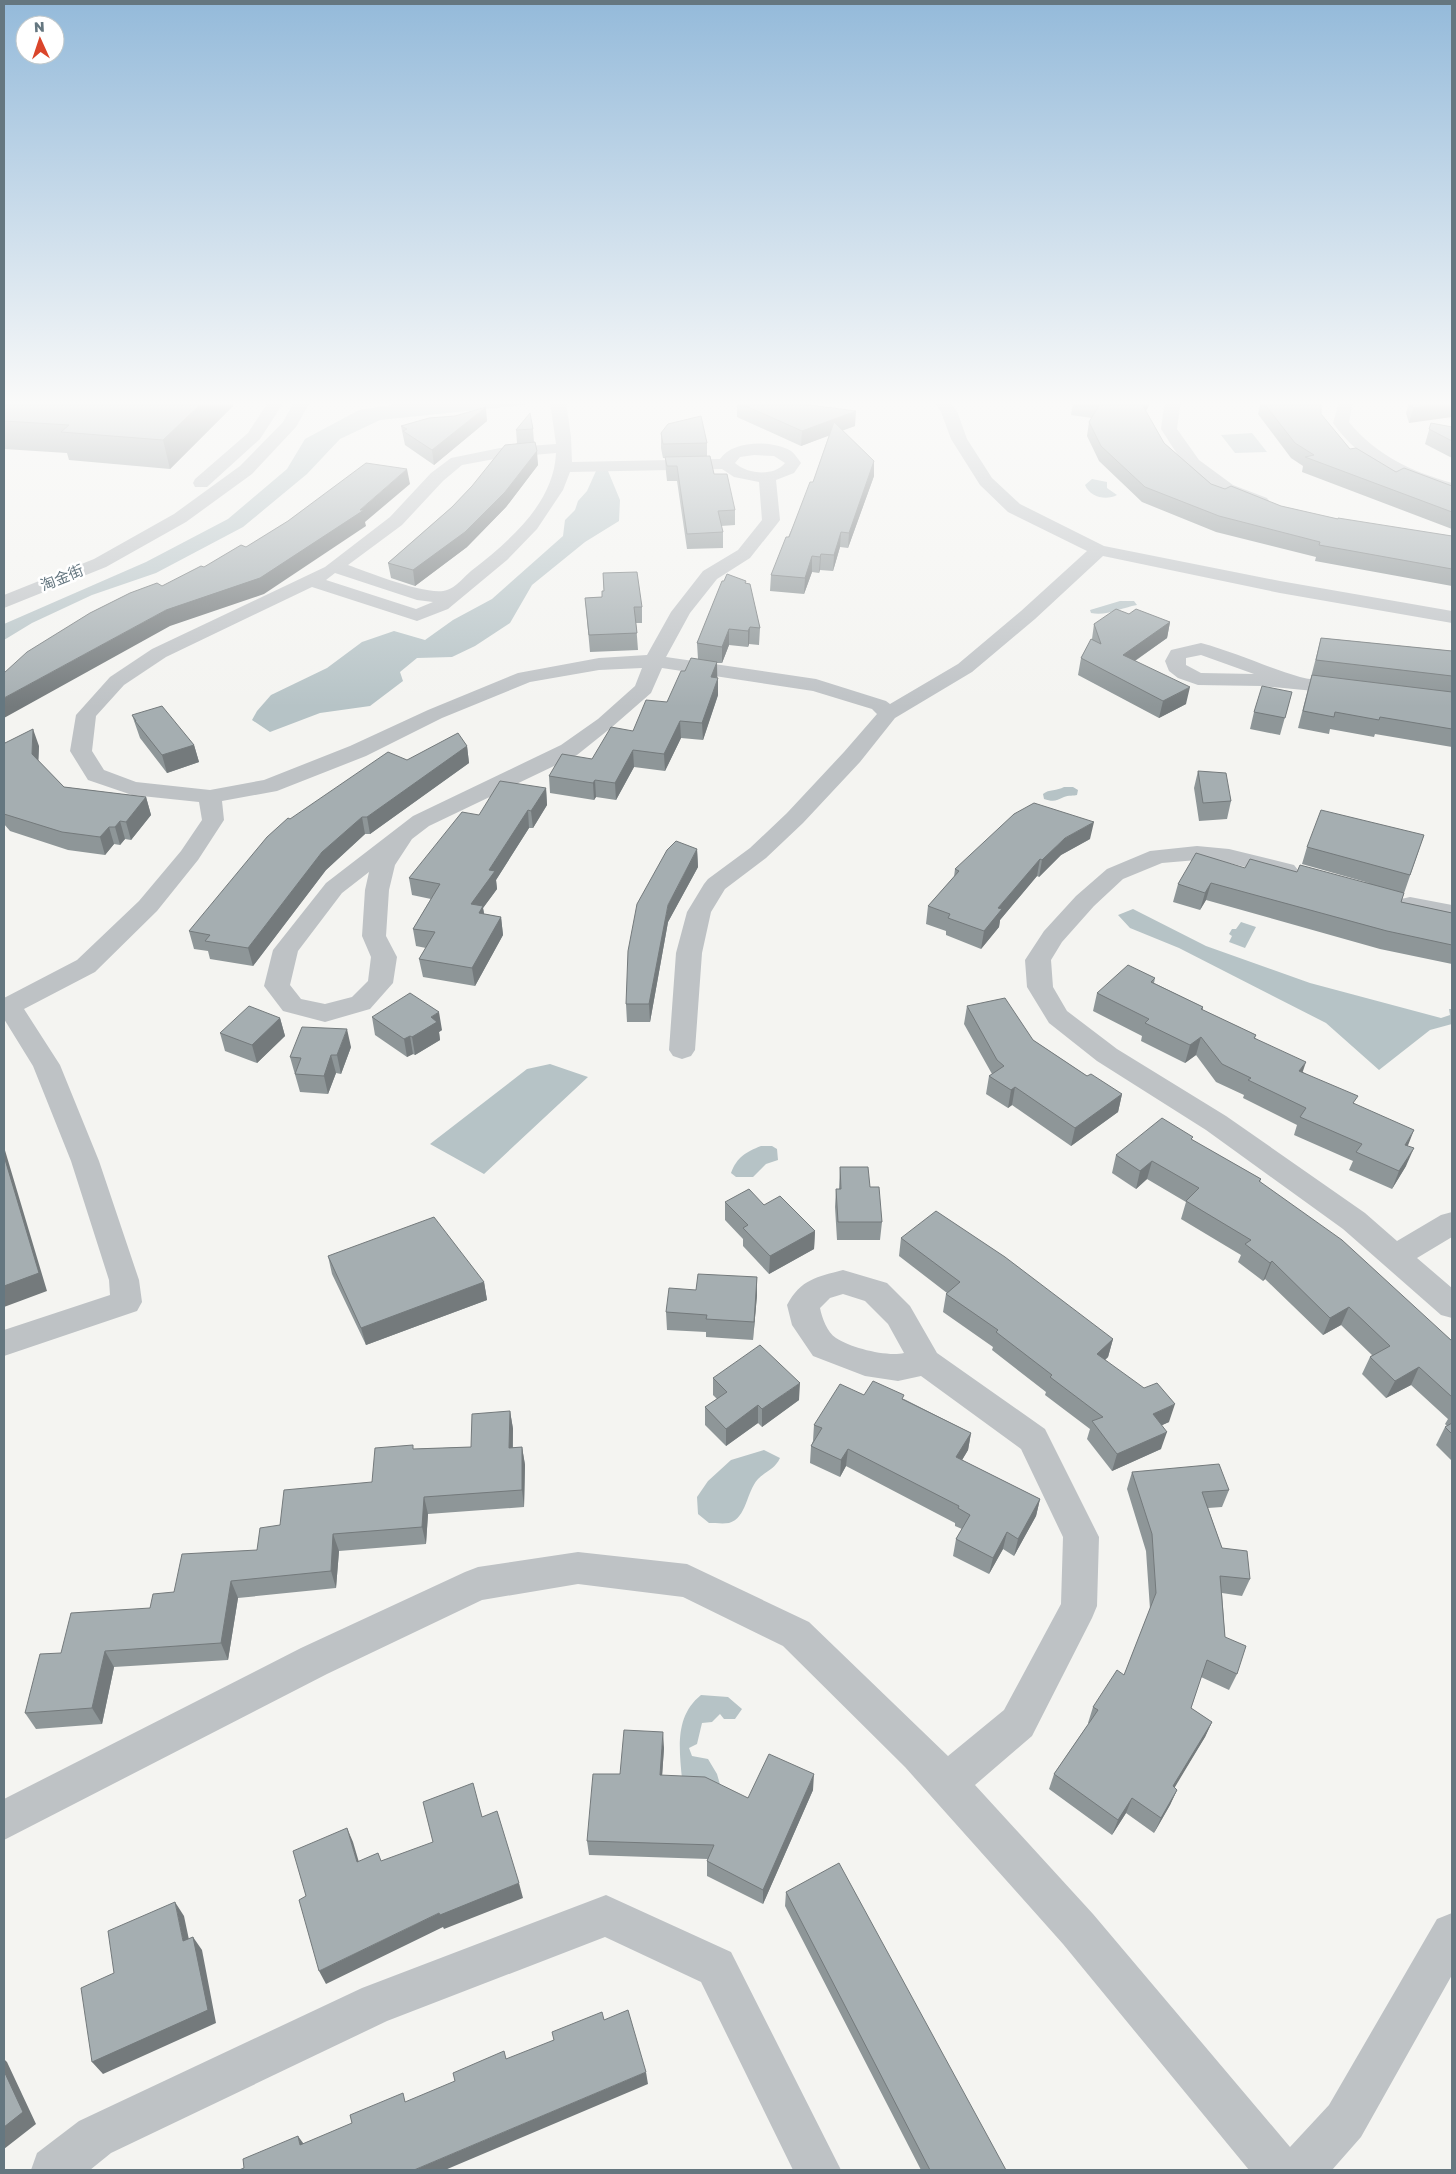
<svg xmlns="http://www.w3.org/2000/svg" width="1456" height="2174" font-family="'Golos Text','Noto Sans SC',sans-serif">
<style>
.water{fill:#b6c3c6}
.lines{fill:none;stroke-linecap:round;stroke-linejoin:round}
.minor{fill:#bec2c5;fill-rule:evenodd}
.wall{fill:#8e9698}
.shaded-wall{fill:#747a7c}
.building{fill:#a5aeb1;stroke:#747a7c}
.labels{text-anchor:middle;stroke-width:5;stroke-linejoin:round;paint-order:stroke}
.far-street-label{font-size:15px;fill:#657780;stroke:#fff}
</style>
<rect width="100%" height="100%" fill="#f4f4f1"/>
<!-- water -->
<path class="water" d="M408,402H524L525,405L380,420L340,439L307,474L243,527L156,573L92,595L32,623L4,640V624L146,562L228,519L287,469L305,439L359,410Z
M1252,433L1267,452L1235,453L1221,435Z
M596,471H608L620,500L619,521L585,542L532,585L510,623L475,646L452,657L417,658L400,672L403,681L370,706L320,713L270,732L252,720L257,711L271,695L327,668L362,642L394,631L425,640L453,620L492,599L563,536L565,520L575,510L578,501L587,491Z
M1092,479L1107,482V488L1117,495C1106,501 1090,497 1085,485Z
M1120,601H1134L1137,605C1121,608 1107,616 1091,613L1090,610Z
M1064,787H1073L1078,790L1077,795C1074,796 1068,795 1064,797C1056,801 1053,802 1044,799L1043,794C1049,789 1057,791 1064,787Z
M1133,909L1206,946L1310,983L1441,1018L1450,1015L1449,1009H1452V1024L1430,1030L1379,1070L1326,1023L1179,948L1130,928L1118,915Z
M1241,922L1256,927L1245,948L1229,942L1232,936L1229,934L1232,929H1236Z
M550,1064L588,1077L484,1174L430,1144L527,1069Z
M761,1146H772L777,1149L778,1160L766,1164L753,1177H736L731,1173C737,1157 746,1152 761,1146Z
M764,1450L780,1458C775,1469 766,1471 758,1479C746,1492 747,1518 729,1523C723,1524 715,1523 709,1523L698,1514L697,1497L708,1481L731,1460Z
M701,1695L728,1697L742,1709L735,1719H724L720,1714L712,1722L702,1723L697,1744L689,1748L692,1756L708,1759L717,1774L721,1788L682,1779C679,1747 675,1716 701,1695Z"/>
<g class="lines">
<!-- minor -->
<path class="minor" d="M268,402H284L260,439L207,487H195L193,483L195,479L248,433Z
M294,402H310L296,427L252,474L186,522L106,567L4,608V595L94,559L174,514L240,466L283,422Z
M550,402H566L571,437L572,462L720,459C733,440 772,440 791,451C795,454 798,459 801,463L794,473L776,480L780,520L777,524L750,558L717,579L690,613L666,657L816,679L886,701L890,704L958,664L1021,611L1087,551L1008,512L980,485L951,439L941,412L934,402H950L957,411L967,439L992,478L1020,504L1104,546L1280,581L1452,611V623L1280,593L1103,556L1035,619L972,672L895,718L860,762L803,823L766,858L725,889L711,912L702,953L695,1050L691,1056L682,1059L673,1056L669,1050L676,953L687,912L704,884L708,879L750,848L787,813L844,752L877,714L872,709L813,691L662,668L651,693L612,727L577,755L429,826L412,839L395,865L389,890L386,936L397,957L393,983L370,1009L325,1022L283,1011L264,986L273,950L326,883L413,816L561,745L598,719L635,686L642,668L599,670L530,682L442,718L366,756L277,791L222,801L224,820L198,860L157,911L95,972L24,1009L60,1065L99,1161L139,1280L142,1302L137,1311L4,1356V1330L110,1295L109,1280L71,1161L33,1066L4,1019V998L77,960L139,901L181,851L202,820L199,802L132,795L88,780L70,751L76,715L110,677L152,649L325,567L390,517L431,473L451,458L500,448L556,444ZM556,453C554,504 508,542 471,571C465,576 455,588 447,590C429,597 368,572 348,565L402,525L443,481L462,465L500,458ZM754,455L774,456L785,463C774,477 747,474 735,463L740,457ZM722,469L734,477L759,482L762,520L738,550L703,571L671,612L647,655L599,658L518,673L428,710L350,746L264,780L210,790L136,782L104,770L92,751L96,716L124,685L166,657L312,587L417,621L448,609L507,560L537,529L563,490L570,472ZM335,573L417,600L433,602L416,609L326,580ZM369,872L365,890L362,936L371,957L368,981L352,997L325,1004L301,999L290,985L298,951L342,893Z
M1167,402H1184L1180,407L1177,429L1199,460L1233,485L1267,498L1270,502L1267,506C1246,511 1203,482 1188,467C1178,457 1169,441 1161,429L1164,406Z
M1339,402H1356L1352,406L1349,422C1377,456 1411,471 1452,483V493C1406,483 1361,463 1333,423Z
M1201,643C1235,652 1266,667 1300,677C1317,682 1336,679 1353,684L1356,688L1353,692L1346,694L1261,686L1198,685L1178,678L1169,671L1165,661L1171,650ZM1201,655L1254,674L1201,673L1186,665V658Z
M1197,846L1229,849L1294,865L1298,870L1294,875L1286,877L1229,863L1197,860L1162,863L1123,879L1094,906L1062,942L1051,960L1053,987L1067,1011L1117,1049L1226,1116L1365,1213L1397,1241L1441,1215L1452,1212V1237L1417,1258L1452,1288V1318L1441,1315L1343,1229L1206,1130L1097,1061L1049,1023L1027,987L1025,960L1044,931L1076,896L1107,869L1150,851Z
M1410,897L1452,905V919L1401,909L1398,904L1401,899Z
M843,1270L887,1283L910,1306L937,1353L1045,1429L1099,1537L1097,1606L1092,1618L1032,1736L975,1785L1093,1914L1290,2147L1329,2105L1437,1919L1452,1913V1975L1361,2137L1332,2170H1249L1063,1944L905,1767L783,1646L683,1597L578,1584L482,1600L327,1674L4,1840V1799L301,1648L465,1572L478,1567L578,1552L687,1564L809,1622L948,1756L1004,1710L1061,1604L1063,1537L1021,1449L921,1376L898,1381L865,1376L813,1356L792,1325L787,1305C801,1279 817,1277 843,1270ZM843,1294L865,1301L888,1324L904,1353C887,1357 851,1348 836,1338C827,1332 822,1318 820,1308L830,1298Z
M606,1895L731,1952L841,2170H793L701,1982L605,1937L387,2021L111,2153L90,2170H31L37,2153L79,2121L362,1988Z"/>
</g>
<!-- wall -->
<path class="wall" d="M4,402L233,406L170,469L69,460L67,453L4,449Z
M737,402L855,426L842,430L874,461V476L848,548L840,547L833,571L820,570L819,573L812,572L804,594L770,591L771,575L813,482L829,435L801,446L737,417Z
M1073,402H1151L1146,411L1164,443L1211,484L1225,489L1281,506L1338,519L1452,536V586L1315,561L1316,557L1216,532L1142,502L1099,461L1087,436L1089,422L1092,418L1071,415Z
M1261,402H1323L1321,404V414L1350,449L1396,472L1452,486V529L1302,472L1303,466L1291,458L1258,414Z
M1409,402H1452L1409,423L1406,413Z
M487,421L434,465L405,445L401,426Z
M1431,423L1452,427V458L1425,444Z
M533,429L534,442L538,465L506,507L467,547L415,586L391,578L388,563L452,507L517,443L516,430Z
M661,433L707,443V456L714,474L735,510V525L721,526L723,532V548L687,549L677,481H667L666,472L665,458H663L661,448Z
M603,573L642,607V623H636L638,650L590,652L585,598L602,597L604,591Z
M746,583L760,628L759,645L749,644L748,647L729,645L722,663H717L718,695L703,740L681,738L665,771L634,767L616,800L596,797L594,800L550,793L549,776L592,759L633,731L667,702L685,671L698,659L697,643Z
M1129,614L1170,622L1167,638L1135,661L1186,704L1159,718L1078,675L1081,658L1092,639L1094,624Z
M1321,638L1452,651V747L1375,734L1374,737L1330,729L1329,734L1298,728Z
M1292,692L1280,735L1250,729L1254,712Z
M132,715L194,745L199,762L167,773L140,738Z
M4,741L5,743L39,746L38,761L64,787L146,797L151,815L131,840L125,839L120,845L114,844L105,855L68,850L10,831L4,824Z
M467,746L469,763L370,834H365L326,870L253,966L210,959L208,951L194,949L189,931L407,760Z
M1198,771L1231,801L1227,819L1199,821L1194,788Z
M546,788L547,805L533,828H529L496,880L497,889L483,908L484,914L501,917L503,935L475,986L423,977L419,959L426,948L416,946L413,929L431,899L412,895L409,878L479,815Z
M1424,835L1401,902L1452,913V964L1380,949L1206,900L1200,910L1173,902L1178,884L1245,868L1297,872L1369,883L1302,864L1307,847Z
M1090,839L1061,855L1039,877L1037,876L1000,920L999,927L981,949L946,935V931L926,924L928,906L954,877L955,869Z
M697,849L698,867L668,922L650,1022H627L626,1004Z
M1155,978L1154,983L1203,1007V1010L1256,1035L1255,1038L1303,1072L1355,1104L1408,1146L1406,1166L1392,1189L1349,1170L1353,1161L1294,1135L1297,1125L1243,1098L1244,1095L1216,1082L1196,1055L1185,1063L1141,1041L1142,1036L1093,1011L1097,993Z
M967,1006L1033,1040L1087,1076L1122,1094L1118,1112L1071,1146L1012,1105L1008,1108L986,1094L989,1076L992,1074L964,1024Z
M372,1017L442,1030L439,1032L440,1040L415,1055L413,1054L407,1057L375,1035Z
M280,1018L285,1036L257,1063L225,1051L220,1033Z
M351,1047L341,1074L336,1073L328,1094L300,1092L290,1057Z
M1192,1140L1261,1179L1260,1182L1452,1341V1461L1436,1445L1445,1427L1447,1426L1445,1424L1448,1419L1411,1385L1386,1398L1362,1374L1370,1357L1372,1355L1341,1325L1323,1335L1265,1279L1263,1281L1238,1262L1241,1255L1181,1219L1186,1202L1147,1179L1136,1189L1112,1173L1116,1155Z
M840,1167L882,1222L880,1240H837L835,1207L836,1189H839Z
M725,1202L764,1205L815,1231L814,1249L769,1274L743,1246V1239L725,1220Z
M901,1238L1113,1339L1108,1357L1105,1360L1169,1422L1162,1425L1161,1449L1112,1471L1087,1439L1090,1429L1045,1395L1046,1392L992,1350L993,1347L943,1312L946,1294L947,1293L899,1256Z
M328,1256L484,1282L487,1300L366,1345L332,1274Z
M757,1277V1295L753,1340L706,1337V1332L667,1330L666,1312L696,1290Z
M713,1378L799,1400L762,1427L758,1423L726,1446L705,1425V1407L717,1399L713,1395Z
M864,1395L904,1399L971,1433L968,1450L962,1460L1040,1499L1036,1516L1014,1556L1003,1549L989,1574L953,1556L956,1539L962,1529L955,1526V1523L846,1466L840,1477L810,1463L811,1446L813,1441L814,1425Z
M510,1411L513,1429V1448L522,1447L525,1465L524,1507L428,1514L426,1544L339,1551L336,1588L238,1598L228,1660L114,1667L102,1724L36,1729L25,1713L61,1653L150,1608L174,1592L257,1550L280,1525L372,1482L414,1449L471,1447Z
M1132,1472L1229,1490L1222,1507L1208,1508L1222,1548L1250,1579L1242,1596L1222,1593L1225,1637L1237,1674L1229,1690L1201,1677L1191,1708L1212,1722L1205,1737L1174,1787L1177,1790L1170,1805L1154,1833L1126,1813L1112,1835L1049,1789L1054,1774L1089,1723H1088L1093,1707L1124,1675L1150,1609L1146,1551L1127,1489Z
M664,1748L662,1776L748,1798L813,1790L763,1904L707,1876V1861L708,1859L589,1855L587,1841L620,1774Z
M786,1892L1006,2170H921L785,1906Z"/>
<!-- shaded-wall -->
<path class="shaded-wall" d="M203,402H232L233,406L170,469L163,440Z
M1145,402H1151L1140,421L1143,406Z
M1452,403V417L1409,423L1413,408Z
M486,407L487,421L434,465L432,450Z
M856,411L855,426L801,446L802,431Z
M537,451L538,465L506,507L467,547L415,586L413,570Z
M874,461V476L848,548L849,533Z
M407,469L410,484L365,522L366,526L264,594L170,626L4,718V698L166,610L360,510Z
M841,532L840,547L833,571L834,555Z
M821,554L820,570L819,573L820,557Z
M812,556V572L804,594L805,578Z
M1170,622L1167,638L1120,671L1123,655Z
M750,627L749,644L748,647V631Z
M729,629V645L722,663V647Z
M717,662V678L711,677Z
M718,678V695L703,740L702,723Z
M1190,687L1186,704L1159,718L1163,701Z
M680,721L681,738L665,771L664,754Z
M33,729L39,746L38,772L32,754Z
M194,745L199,762L167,773L162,755Z
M467,746L469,763L370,834L367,817Z
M633,750L634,767L616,800L615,783Z
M595,780L596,797L594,800L593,783Z
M546,788L547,805L533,828L531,811Z
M146,797L151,815L131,840L126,822Z
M528,810L529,828L496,880L497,889L483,908L486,924L471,904L489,870Z
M362,817L365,834L326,870L253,966L248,948L322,852Z
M120,821L125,839L120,845L115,827Z
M1094,822L1090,839L1061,855L1039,877L1042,860L1065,838Z
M109,827L114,844L105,855L100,837Z
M697,849L698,867L668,922L650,1022L649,1004L668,905Z
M1040,859L1037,876L1000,920L999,927L981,949L984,931L998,908Z
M1211,883L1206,900L1200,910L1205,893Z
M501,917L503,935L475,986L472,968Z
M439,1012L442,1030L439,1032L440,1040L415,1055L412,1037L431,1017Z
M280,1018L285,1036L257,1063L252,1045Z
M347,1029L351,1047L341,1074L337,1055Z
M410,1036L413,1054L407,1057L404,1039Z
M1201,1037L1196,1055L1185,1063L1190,1045Z
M331,1055L336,1073L328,1094L324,1076Z
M1306,1062L1300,1080L1299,1071Z
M1015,1087L1012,1105L1008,1108L1011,1090Z
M1122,1094L1118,1112L1071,1146L1075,1128Z
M1414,1130L1407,1148L1405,1145Z
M4,1147L47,1291L4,1307Z
M1414,1148L1406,1166L1392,1189L1399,1171Z
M1152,1161L1147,1179L1136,1189L1140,1171Z
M815,1231L814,1249L769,1274L770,1256Z
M1272,1261L1265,1279L1263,1281L1270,1263Z
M757,1277V1295L753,1340L754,1322Z
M484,1282L487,1300L366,1345L361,1328Z
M1349,1307L1341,1325L1323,1335L1330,1318Z
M1113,1339L1108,1357L1092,1372L1097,1354Z
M1419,1367L1411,1385L1386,1398L1395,1381Z
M800,1383L799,1400L762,1427V1409Z
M1175,1404L1169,1422L1147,1432L1153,1414Z
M758,1405V1423L726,1446V1429Z
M510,1411L513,1429L512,1465L509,1448Z
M1167,1432L1161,1449L1112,1471L1117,1454Z
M971,1433L968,1450L953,1475L956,1457Z
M522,1447L525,1465L524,1507L522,1490Z
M848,1449L846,1466L840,1477L841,1460Z
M424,1497L428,1514L426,1544L422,1527Z
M1040,1499L1036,1516L1014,1556L1018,1539Z
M1007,1532L1003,1549L989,1574L993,1558Z
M333,1534L339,1551L336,1588L331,1571Z
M231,1581L238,1598L228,1660L221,1643Z
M105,1651L114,1667L102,1724L92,1708Z
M1212,1722L1205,1737L1166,1802L1173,1786Z
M663,1732L664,1748L661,1791L660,1775Z
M814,1774L813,1790L763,1904V1890Z
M1177,1790L1170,1805L1154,1833L1161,1818Z
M1132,1798L1126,1813L1112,1835L1118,1820Z
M347,1828L353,1842L363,1876L357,1862Z
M519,1883L523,1898L444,1929L443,1927L326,1984L319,1971L439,1913Z
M175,1902L184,1916L192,1954L183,1941Z
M193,1937L202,1950L216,2023L103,2074L92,2062Z
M4,2059L7,2062L36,2124L4,2149Z
M646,2072L648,2084L445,2170H414Z
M298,2136L306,2147L300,2145Z"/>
<!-- building -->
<path class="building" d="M4,402H203L163,440L61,432L69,425L4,421Z
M737,402H786L856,411L802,431Z
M1085,402H1145L1143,406L1164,443L1211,484L1225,489L1231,486L1281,506L1338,519V518L1452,536V569L1319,545L1320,542L1219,516L1145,487L1101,446L1089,422L1100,404Z
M1263,402H1321V414L1350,449L1356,448L1396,472L1404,468L1452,486V512L1305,457L1314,455L1295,443Z
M1411,402H1452V403L1413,408Z
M486,407L432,450L403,431L407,429L401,426L429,418L455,416Z
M530,413L533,429L516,430Z
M701,416L707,443L663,444L661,433L668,424Z
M834,422L874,461L849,533L841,532L834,555L821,554L820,557L812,556L805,578L771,575L786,537H789L810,482H813Z
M1431,423L1452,427V441L1429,429Z
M535,442L537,451L505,492L465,532L413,570L388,563L452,507L472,486L505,445Z
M710,456L714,474H727L735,510L718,511L723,532L687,534L677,466H667L665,457Z
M366,463L407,469L360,510H364L260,578L166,610L4,698V673L27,652L90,613L130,593L157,583L162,586L201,566L204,567L241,545L246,547L288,521Z
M637,572L642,607H634L637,633L589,635L585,598L602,597V591H604L603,573Z
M727,574L746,581L745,583L750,584L760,628L750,627L748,631L729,629L722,647L697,643L722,581H724Z
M1116,609L1129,614L1136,609L1170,622L1123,655L1190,687L1163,701L1081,658L1091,639L1101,644L1094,624Z
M1321,638L1452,651V676L1316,660Z
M691,658L717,662L711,677L718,678L702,723L680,721L664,754L633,750L615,783L595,780L593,783L549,776L562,754L592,759L611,727L633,731L646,700L667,702L681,671H685Z
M1312,675L1452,692V729L1380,717L1379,720L1335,712L1334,717L1303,711Z
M1262,686L1292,692L1285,718L1254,712Z
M162,706L194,745L162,755L135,721H136L132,715Z
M33,729L32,754L64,787L146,797L126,822L120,821L115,827H109L100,837L62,832L4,814V741L5,743Z
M458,733L467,746L367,817H362L322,852L248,948L205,941L210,935L189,931L267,837L288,818L290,819L388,752L407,760Z
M1198,771L1226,773L1231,801L1203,803Z
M500,781L546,788L531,811L528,810L489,870L495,871L471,904L483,906L479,913L501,917L472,968L419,959L435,932L413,929L440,884L409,878L462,812L479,815Z
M1034,803L1094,822L1065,838L1042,860L1040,859L998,908L1002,909L984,931L948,918L950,914L928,906L959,871L955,869L1014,814Z
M1321,810L1424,835L1410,875L1307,847Z
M676,841L697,849L668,905L649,1004H626L628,951L637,904L667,850Z
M1196,853L1245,868L1250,859L1297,872L1300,865L1404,893L1401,902L1452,913V945L1387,931L1211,883L1205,893L1178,884Z
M1128,965L1155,978L1151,982L1203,1007L1201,1009L1256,1035L1254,1038L1306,1062L1299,1071L1358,1096L1353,1103L1414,1130L1405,1145L1414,1148L1399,1171L1356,1152L1362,1144L1300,1117L1306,1108L1248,1080L1251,1078L1222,1064L1201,1037L1190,1045L1145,1023L1149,1019L1097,993Z
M410,993L439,1012L431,1017L437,1022L412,1037L410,1036L404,1039L372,1017Z
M1005,998L1033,1040L1087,1076L1091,1074L1122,1094L1075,1128L1015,1087L1011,1090L989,1076L1004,1066L997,1060L967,1006Z
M249,1006L280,1018L252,1045L220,1033Z
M302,1027L347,1029L337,1055H331L324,1076L295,1074L301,1058L290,1057Z
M1162,1118L1193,1137L1191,1139L1261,1179L1259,1181L1342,1240L1452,1341V1397L1419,1367L1395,1381L1370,1357L1390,1346L1349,1307L1330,1318L1272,1261L1270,1263L1245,1244L1251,1240L1186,1201L1199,1188L1152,1161L1140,1171L1116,1155Z
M4,1156L39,1273L4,1286Z
M840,1167H868L870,1187H879L882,1222H838L836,1189H841Z
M749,1189L764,1205L780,1196L815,1231L770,1256L743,1228L748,1225L725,1202Z
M936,1211L1005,1257L1113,1339L1097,1354L1144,1388L1157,1383L1175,1404L1153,1414L1167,1432L1117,1454L1092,1421L1103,1417L1050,1377L1052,1375L996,1332L998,1330L946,1294L960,1282L901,1238Z
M434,1217L484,1282L361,1328L328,1256Z
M698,1274L757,1277L754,1322L706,1319L707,1315L666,1312L669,1288L696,1290Z
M760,1345L800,1383L762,1409L758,1405L726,1429L705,1407L727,1392L713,1378Z
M873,1381L904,1395L902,1399L971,1433L956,1457L1040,1499L1018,1539L1007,1532L993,1558L956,1539L970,1515L958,1508L959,1506L848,1449L841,1460L811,1446L822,1428L814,1425L840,1384L864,1395Z
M510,1411L509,1448L522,1447V1490L424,1497L422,1527L333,1534L331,1571L231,1581L221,1643L105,1651L92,1708L25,1713L40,1654L61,1653L71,1613L150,1608L153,1594L174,1592L182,1554L257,1550L260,1528L280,1525L284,1490L372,1482L375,1448L413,1445V1449L471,1447L472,1414Z
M1452,1423V1434L1445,1427Z
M1219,1464L1229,1490L1202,1492L1222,1548L1247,1551L1250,1579L1220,1576L1225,1637L1246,1646L1237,1674L1207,1660L1191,1708L1212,1722L1173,1786L1177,1790L1161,1818L1132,1798L1118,1820L1054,1774L1098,1710L1093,1707L1117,1670L1124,1675L1156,1593L1152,1534L1132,1472Z
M624,1730L663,1732L660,1775L705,1777L748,1798L769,1754L814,1774L763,1890L707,1861L714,1845L587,1841L593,1774H620Z
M473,1783L482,1817L497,1811L519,1883L440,1915L439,1913L319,1971L299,1900L306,1896L293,1851L347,1828L357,1862L378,1853L381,1861L433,1842L423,1802Z
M839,1863L1006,2170H930L786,1892Z
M175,1902L183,1941L193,1937L208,2010L92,2062L81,1988L114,1973L108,1931Z
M628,2010L646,2072L414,2170H239L244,2168L243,2159L298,2136L300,2145L352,2123L350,2115L403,2093L405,2102L455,2081L453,2073L504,2051L506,2059L554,2040L552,2032L602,2012L604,2020Z
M4,2071L23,2112L4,2127Z"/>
<!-- sky -->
<linearGradient id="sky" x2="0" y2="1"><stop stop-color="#94bada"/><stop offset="0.57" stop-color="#fafaf9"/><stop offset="1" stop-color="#fafaf9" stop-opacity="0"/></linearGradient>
<rect width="1456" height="707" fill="url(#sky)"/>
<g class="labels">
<!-- far-street labels -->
<g class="far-street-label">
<text transform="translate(62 578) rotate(-22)" y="5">淘金街</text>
</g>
</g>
<!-- border -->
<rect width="1456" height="2174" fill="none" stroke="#657780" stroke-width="10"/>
<!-- north arrow -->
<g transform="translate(40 40) rotate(357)"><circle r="24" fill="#ffffff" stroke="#c1c9cc"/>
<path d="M0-4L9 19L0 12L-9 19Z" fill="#da452b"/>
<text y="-8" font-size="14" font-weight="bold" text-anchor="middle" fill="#657780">N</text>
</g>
</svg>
